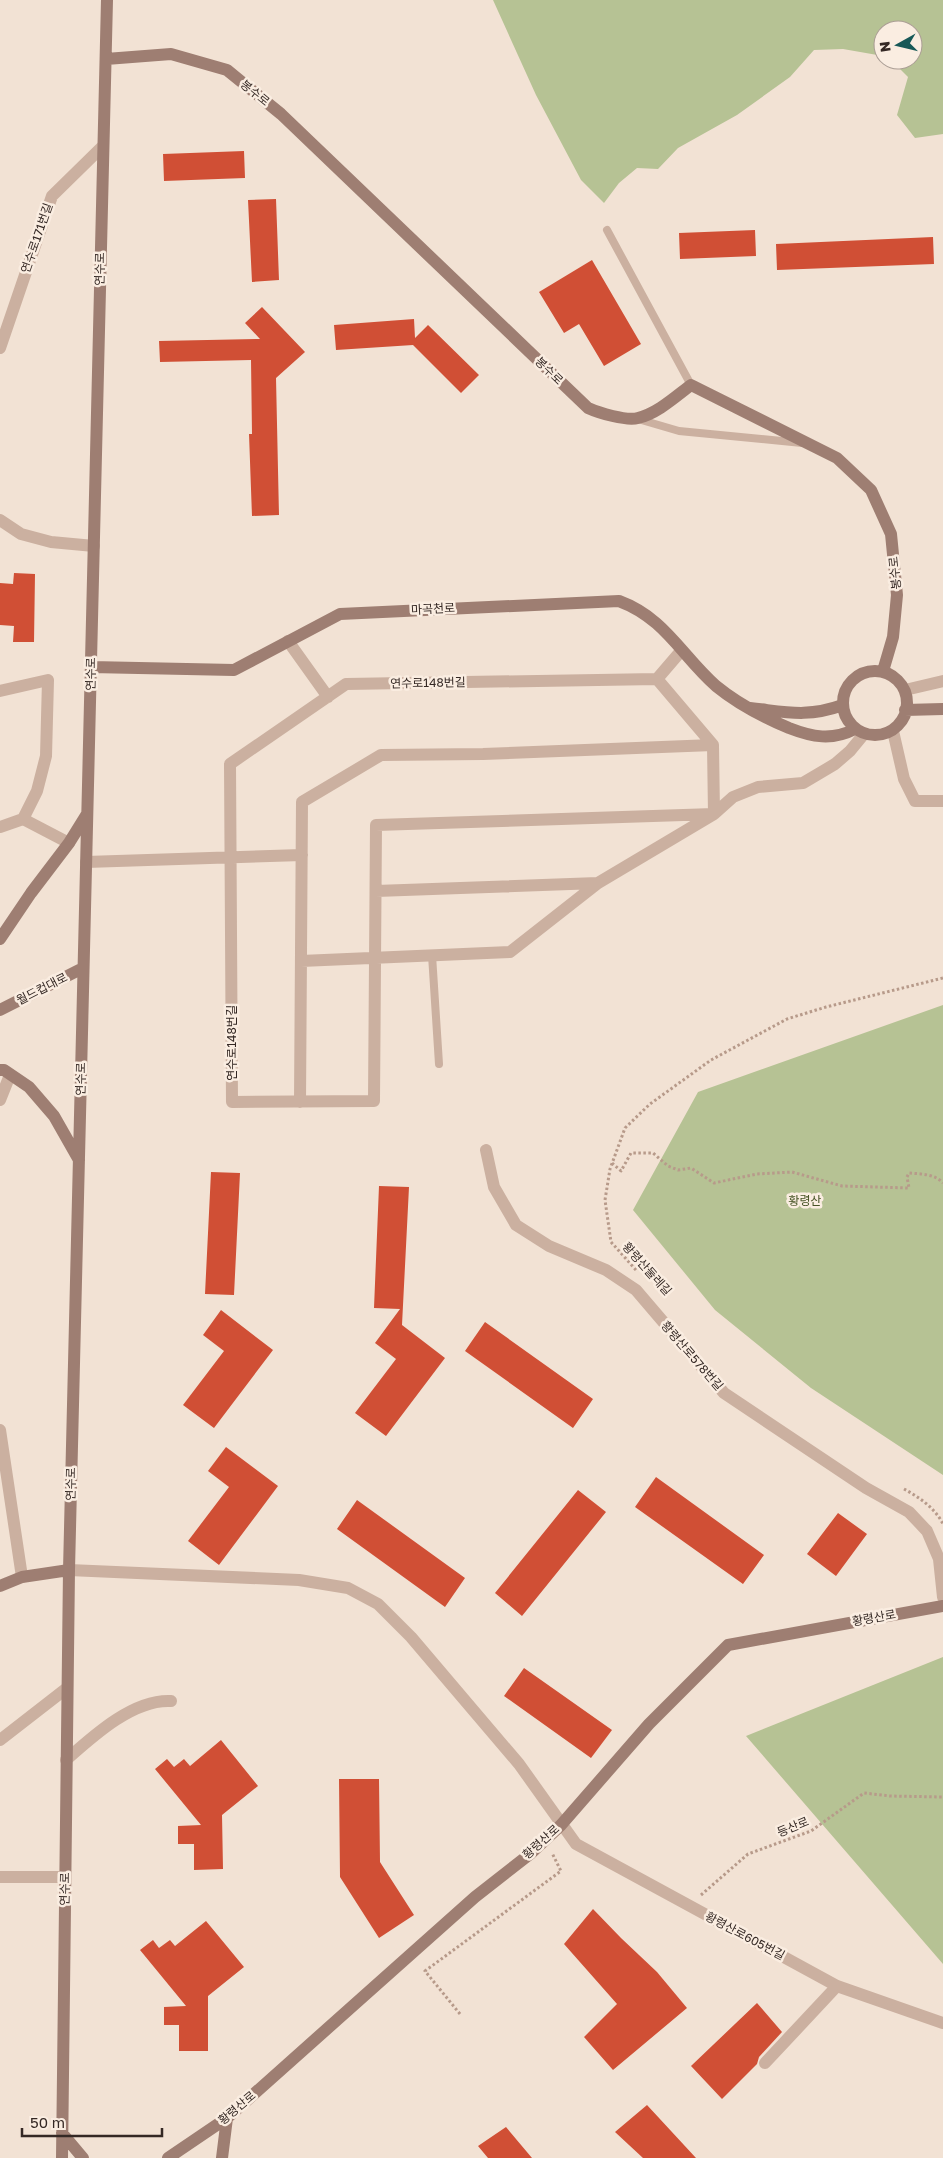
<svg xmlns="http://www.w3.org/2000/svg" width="943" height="2158" font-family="'Golos Text','Noto Sans KR',sans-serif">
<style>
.green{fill:#b6c294}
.building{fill:#d04f35}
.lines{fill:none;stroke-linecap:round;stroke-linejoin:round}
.path{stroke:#b79a8a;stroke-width:3;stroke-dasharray:2.5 2.5;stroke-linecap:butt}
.lane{stroke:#cbb0a0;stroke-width:8}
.street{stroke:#cbb0a0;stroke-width:12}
.secondary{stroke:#9e7e72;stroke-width:12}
.labels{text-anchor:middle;stroke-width:5;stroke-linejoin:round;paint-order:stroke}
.street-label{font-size:12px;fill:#342824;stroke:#faede1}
.park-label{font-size:12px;fill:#475426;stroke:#faede1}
</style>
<rect width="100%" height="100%" fill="#f2e2d4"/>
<!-- green -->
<path class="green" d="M493,0H943V134L915,138L897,115L908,77L891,60H913V30H883V56L843,49L814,50L790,77L737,115L678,148L658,169L637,168L619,183L604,203L581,180L536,95Z
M943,1005V1475L811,1388L715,1310L633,1210L698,1092Z
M943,1657V1964L746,1736Z"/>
<!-- building -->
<path class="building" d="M244,151L245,178L164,181L163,154Z
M276,199L279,280L252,282L248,200Z
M755,230L756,256L680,259L679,233Z
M933,237L934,264L777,270L776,244Z
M592,260L641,344L604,366L579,324L564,333L539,292Z
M262,307L305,352L276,378L279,515L252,516L249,434H252L251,360L160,362L159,341L260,339L245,323Z
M414,319L415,338L428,325L479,375L461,393L413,345L336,350L334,325Z
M14,573L35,574L34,642H13L14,626L0,625V583L13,584Z
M211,1172L240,1173L234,1295L205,1294Z
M379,1186L409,1187L402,1325L445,1358L386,1436L355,1413L396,1359L375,1343L400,1309L374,1308Z
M221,1310L273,1350L214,1428L183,1405L224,1351L203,1335Z
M485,1322L593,1399L573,1428L465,1351Z
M226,1447L278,1486L219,1565L188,1541L229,1487L208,1471Z
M656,1477L764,1555L743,1584L635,1507Z
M578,1490L606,1512L522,1616L495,1593Z
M357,1500L465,1578L445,1607L337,1529Z
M838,1513L867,1534L836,1576L807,1554Z
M524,1668L612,1730L591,1758L504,1696Z
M221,1740L258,1786L222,1815L223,1869L194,1870V1844H178V1826L201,1825L155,1769L167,1759L174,1767L184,1759L190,1766Z
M339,1779H379L380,1862L414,1915L379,1938L340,1877Z
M593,1909L621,1938L657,1972L687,2008L613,2070L584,2037L617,2004L564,1944Z
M206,1921L244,1967L208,1996V2051H179V2025H164V2007L186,2006L140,1950L153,1940L159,1948L170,1940L175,1946Z
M757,2003L782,2032L759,2057L757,2064L722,2099L691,2066Z
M647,2105L696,2158H643L615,2132Z
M506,2127L532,2158H488L478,2146Z"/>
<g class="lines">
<!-- path -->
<path class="path" d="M612,1163L621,1171L631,1153H653L668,1166L678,1170L691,1168L714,1183L757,1174L792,1172L842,1186L909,1188L907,1177L909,1173C921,1174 935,1174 943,1183
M636,1270L611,1242L605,1200L610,1169L625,1128L650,1104L711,1060L787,1019L826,1007L943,978
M904,1489C919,1497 935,1508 943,1524
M701,1895L748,1854L811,1831L864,1793L890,1796L943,1797
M460,2014L425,1971L561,1871L552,1853"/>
<!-- lane -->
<path class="lane" d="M607,230L691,385
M638,419L679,431L802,443
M432,955L439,1064"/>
<!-- street -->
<path class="street" d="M0,348L52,196L103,146
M0,520L21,534L51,542L94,546
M288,641L328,697
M657,679L713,745L714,814L376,825L374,1101L232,1102L230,764L346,684Z
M657,679L681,651
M905,690L943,681
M0,691L48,680L46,756L37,791L23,819L0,827
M893,731L904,779L915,801H943
M23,819L69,843
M86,862L302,855
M376,891L598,883
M301,961L510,952L598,883L714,814L733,797L758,787L803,783L835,764L850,751L864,734
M0,1100L10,1075
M300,1102L302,802L381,755L483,754L713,745
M486,1150L494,1187L516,1225L549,1246L606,1270L636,1290L724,1393L866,1488L909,1512L927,1531L939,1559L943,1597
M0,1430L22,1577
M69,1570L299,1580L348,1588L378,1604L411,1637L519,1764L576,1844L837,1986L943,2023
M0,1740L67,1688
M66,1760C93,1736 133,1699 171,1701
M0,1877H65
M765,2063L837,1986"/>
<!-- secondary -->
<path class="secondary" d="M106,59L171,54L227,70L281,114L588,408C599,413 626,421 638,418C658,413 675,397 691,385L837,458L871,490L891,534L897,595L893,637L883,671
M91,667L234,670L340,614L619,601C665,618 681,655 716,686C738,704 763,717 789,728C812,737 832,741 855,729
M843 703a32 32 0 1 1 64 0a32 32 0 1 1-64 0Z
M750,708C787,712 806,718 843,705
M905,710L943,709
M0,939L31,893L69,843L87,814
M0,1010L83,968
M0,1070H4L29,1087L54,1116L79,1160
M0,1586L22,1577L69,1570
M62,2133L83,2158
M62,2158L69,1570L107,0
M168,2158L227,2118L475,1897L530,1854L561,1825L649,1724L728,1645L943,1606
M222,2158L227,2118"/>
</g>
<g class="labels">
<!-- street labels -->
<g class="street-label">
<text transform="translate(255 93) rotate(39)" y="4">봉수로</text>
<text transform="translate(37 238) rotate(-71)" y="4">연수로171번길</text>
<text transform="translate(100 269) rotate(-89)" y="4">연수로</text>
<text transform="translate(549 371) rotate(44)" y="4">봉수로</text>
<text transform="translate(895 573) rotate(-96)" y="4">봉수로</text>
<text transform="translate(433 609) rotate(-3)" y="4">마곡천로</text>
<text transform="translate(91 674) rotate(-89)" y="4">연수로</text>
<text transform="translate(428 683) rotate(-1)" y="4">연수로148번길</text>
<text transform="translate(42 989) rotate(-27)" y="4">월드컵대로</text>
<text transform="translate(232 1043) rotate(-90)" y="4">연수로148번길</text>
<text transform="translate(81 1079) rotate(-89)" y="4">연수로</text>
<text transform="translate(647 1269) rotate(48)" y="4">황령산둘레길</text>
<text transform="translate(692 1356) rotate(49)" y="4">황령산로578번길</text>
<text transform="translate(71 1484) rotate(-89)" y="4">연수로</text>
<text transform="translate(874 1618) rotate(-10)" y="4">황령산로</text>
<text transform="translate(793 1827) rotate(-22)" y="4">등산로</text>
<text transform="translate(541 1842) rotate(-42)" y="4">황령산로</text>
<text transform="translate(65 1889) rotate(-89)" y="4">연수로</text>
<text transform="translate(745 1936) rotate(28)" y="4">황령산로605번길</text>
<text transform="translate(237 2108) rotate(-40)" y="4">황령산로</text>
</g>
<!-- park labels -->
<g class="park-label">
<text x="805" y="1205">황령산</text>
</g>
</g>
<!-- north arrow -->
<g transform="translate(898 45) rotate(262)"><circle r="24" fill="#faede1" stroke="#ab9e95"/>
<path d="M0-4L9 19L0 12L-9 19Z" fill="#175857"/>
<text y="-8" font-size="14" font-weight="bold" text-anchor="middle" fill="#342824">N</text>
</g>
<!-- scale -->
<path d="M22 2128v8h140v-8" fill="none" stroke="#342824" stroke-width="2.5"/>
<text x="30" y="2128" font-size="15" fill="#342824" stroke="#faede1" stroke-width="4" paint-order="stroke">50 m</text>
</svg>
